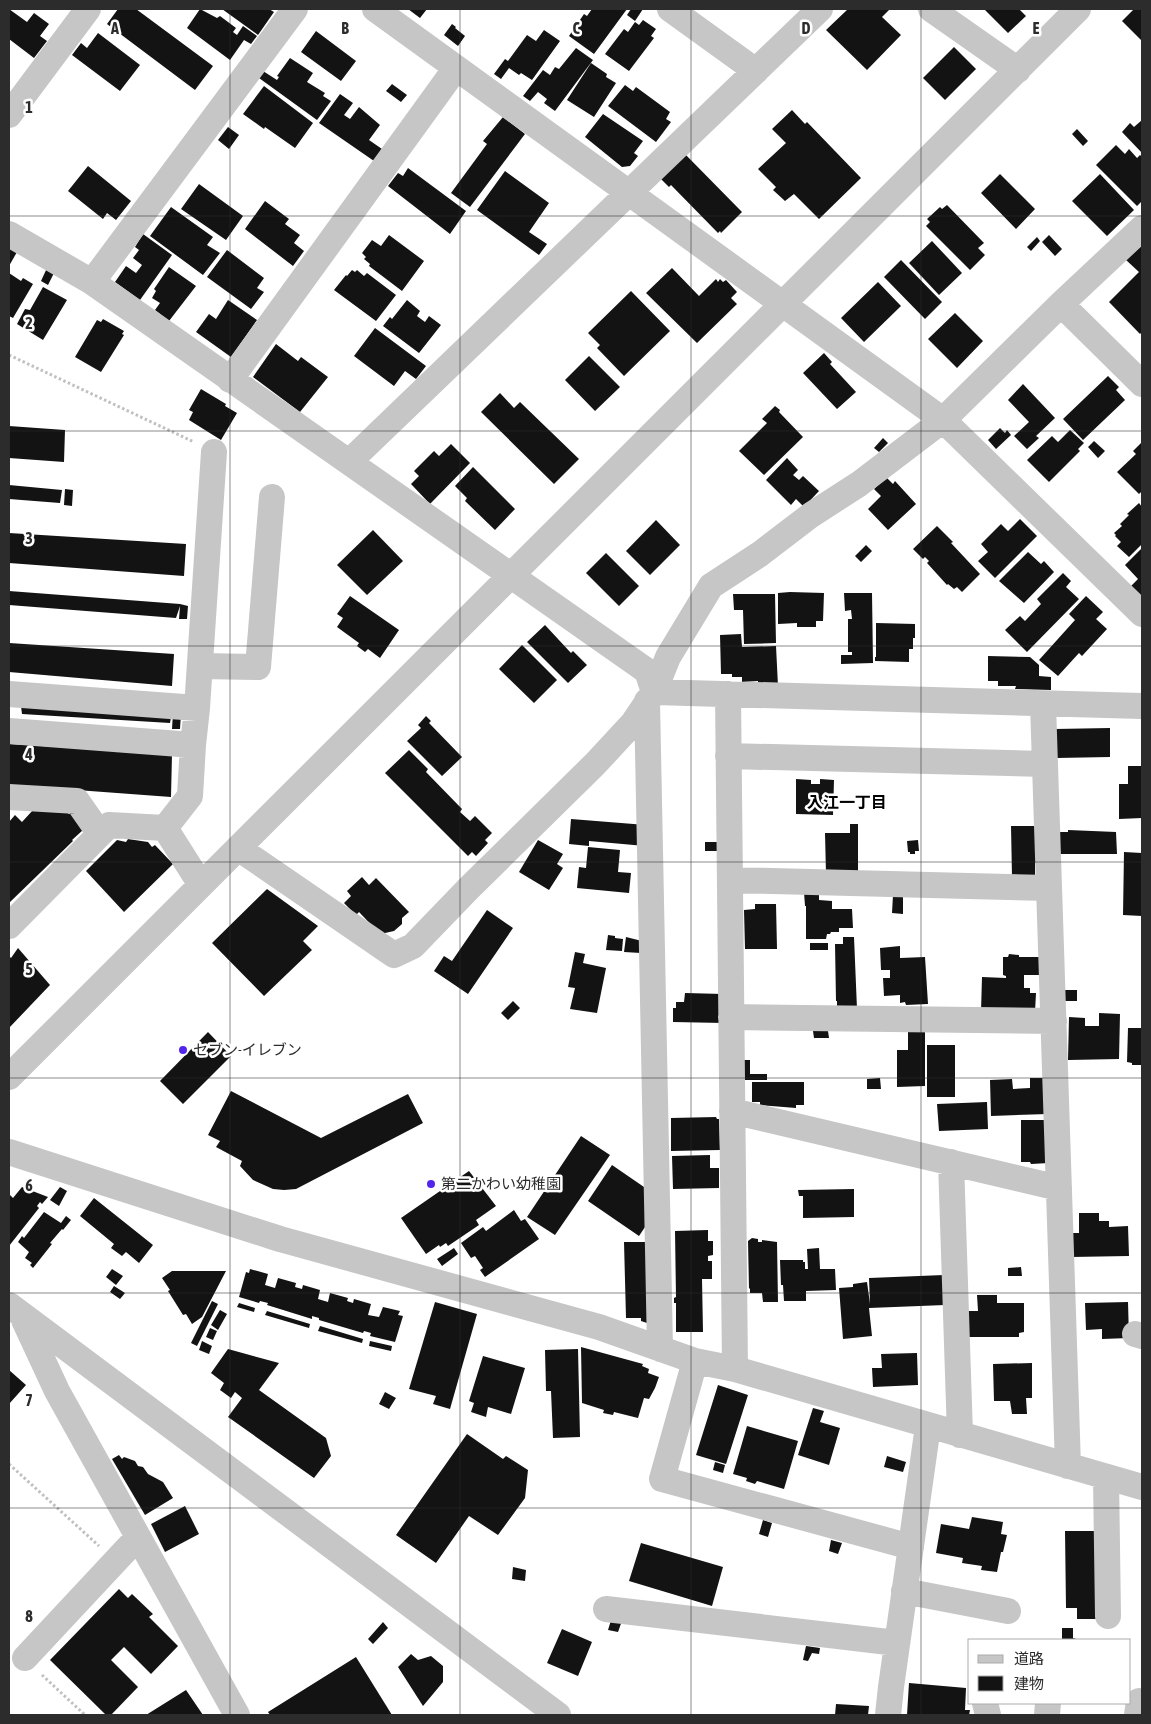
<svg xmlns="http://www.w3.org/2000/svg" width="1151" height="1724" font-family="'Asap Condensed','Noto Sans JP',sans-serif">
<style>
.building{fill:#131313}
.lines{fill:none;stroke-linecap:round;stroke-linejoin:round}
.path{stroke:#c0c0c0;stroke-width:3;stroke-dasharray:2.5 2.5;stroke-linecap:butt}
.minor{stroke:#c6c6c6;stroke-width:26}
.grid{fill:none;stroke:#2c2c2c;stroke-width:1;stroke-opacity:0.55}
.poi-dot{fill:#5225ed;stroke:#fff;stroke-width:2}
.labels{text-anchor:middle;stroke-width:5;stroke-linejoin:round;paint-order:stroke}
.poi-label{font-size:15px;fill:#2c2c2c;stroke:#fff;text-anchor:start}
.neighbourhood-label{font-size:16px;font-weight:bold;fill:#000;stroke:#fff}
.grid-label{font-size:16px;text-anchor:middle;font-weight:bold;fill:#2c2c2c;stroke:#fff;stroke-width:5;stroke-linejoin:round;paint-order:stroke}
</style>
<rect width="100%" height="100%" fill="#fff"/>
<!-- building -->
<path class="building" d="M9,9L27,22L34,13L49,24L40,36L47,41L34,58L9,39Z
M118,9H136L213,66L195,90L107,24Z
M200,9L217,18L220,16L236,28L233,32L237,35L243,26L257,36L251,44L244,40L230,60L187,28Z
M222,9H269L274,12L258,35Z
M408,9H427L420,18Z
M592,9H627L594,54L569,36L584,14L587,16Z
M631,9H643L635,21L627,15Z
M848,9H890L882,17L901,35L867,70L826,30Z
M984,9H1019L1026,16L1008,33Z
M1134,9H1142V41L1122,21Z
M643,20L656,29L651,36L654,38L629,71L605,54L624,29L628,32L635,22L639,25Z
M452,24L456,27L455,28L465,36L458,46L444,35Z
M544,30L560,41L532,80L521,73L519,75L509,68L501,79L494,74L505,59L508,61L527,35L536,41Z
M316,31L356,61L341,81L301,52Z
M98,33L140,65L120,91L72,55L81,43L87,48Z
M954,47L976,69L945,100L923,78Z
M576,48L593,60L555,111L544,103L547,99L538,92L530,101L523,96L543,70L550,75L555,67L559,69Z
M290,58L313,73L307,82L325,93L323,96L331,101L317,120L259,78L263,71L277,80L279,77L277,76Z
M591,63L607,74L606,77L616,83L594,117L567,100Z
M392,84L407,95L401,102L386,91Z
M625,85L633,91L636,87L670,112L666,119L671,122L656,142L608,106Z
M264,86L313,123L295,148L265,127L264,129L243,114Z
M340,94L353,103L344,115L350,119L359,107L380,125L369,140L382,149L374,161L319,123Z
M792,110L805,124L807,122L861,178L819,219L794,194L785,201L773,190L776,187L758,169L786,143L772,129Z
M603,114L643,141L634,153L638,156L630,166L622,167L585,137Z
M503,117L525,134L470,207L451,193L487,144L483,141Z
M1142,120V153L1122,132L1130,123L1134,127Z
M228,127L239,135L229,149L218,140Z
M1077,129L1088,141L1083,146L1072,134Z
M1116,145L1125,154L1129,149L1137,158L1140,155L1142,157V201L1137,206L1096,165Z
M683,152L742,212L721,233L720,231L718,233L671,185L669,187L658,176Z
M88,166L131,201L116,220L107,213L103,219L68,191Z
M408,168L466,211L450,234L388,186L398,173L403,176Z
M505,171L549,203L529,232L547,244L539,255L477,210Z
M1000,174L1035,209L1016,229L981,193Z
M1100,174L1134,210L1107,236L1072,201Z
M199,184L243,216L226,240L181,209Z
M265,201L289,219L285,224L300,235L294,243L304,251L293,266L245,229Z
M947,205L984,243L978,248L985,255L970,270L926,226L930,222L927,219L940,207L942,209Z
M171,207L213,237L207,245L220,253L203,275L150,236Z
M143,234L172,255L140,300L115,282L126,266L136,273L142,265L133,258L139,250L135,247Z
M389,235L424,261L402,291L369,266L370,264L364,259L366,257L362,253L372,240L381,246Z
M1049,235L1062,249L1055,256L1042,242Z
M1037,237L1040,241L1031,251L1027,247Z
M932,241L962,273L939,295L909,263Z
M1141,246L1142,247V332L1140,334L1109,302L1139,272L1126,260Z
M9,247L17,252L9,266Z
M227,250L264,278L257,288L264,292L251,309L207,277Z
M901,260L942,302L925,319L884,277Z
M169,267L196,286L169,321L155,310L160,303L152,298L156,291L154,289Z
M47,268L54,273L48,285L41,281Z
M672,268L699,296L716,279L718,282L720,279L723,282L726,280L737,292L731,298L737,304L697,343L646,293Z
M352,270L355,272L357,270L364,276L367,273L396,295L376,321L334,290L346,275L347,276Z
M9,273L21,281L23,278L33,284L13,318L9,316Z
M878,282L901,306L864,342L841,318Z
M43,287L67,300L43,340L17,324L25,309L30,310Z
M631,291L670,331L624,376L597,348L600,345L588,333Z
M228,300L257,320L231,357L196,332L209,314L216,319Z
M407,300L420,311L417,316L425,322L429,316L441,325L419,353L383,326L390,317L392,319Z
M955,313L983,341L957,368L928,339Z
M103,319L124,331L122,334L124,335L101,372L75,357L97,320L101,322Z
M375,328L426,366L416,379L405,371L394,386L354,356Z
M276,344L298,361L301,357L328,377L300,412L253,377Z
M824,353L832,362L830,364L856,392L837,409L803,373Z
M589,356L620,387L595,411L565,380Z
M1108,376L1119,387L1116,390L1125,400L1083,440L1063,419Z
M1023,384L1055,418L1036,436L1039,438L1027,449L1014,436L1029,422L1008,400Z
M201,389L226,404L225,406L237,413L221,440L189,420L193,412L189,410Z
M500,393L514,408L520,402L579,459L554,484L481,412Z
M775,406L780,410L779,412L803,437L764,475L739,451L767,423L762,419Z
M9,426L65,430L64,462L9,458Z
M1000,428L1005,433L1007,430L1011,435L996,449L988,440Z
M1070,430L1084,443L1078,449L1080,451L1049,482L1027,460L1052,436L1058,442Z
M883,438L888,443L879,452L874,448Z
M1094,441L1105,451L1098,458L1088,447Z
M1142,442V491L1139,494L1117,472L1136,454L1133,451Z
M451,444L470,463L430,504L411,484L419,476L414,471L434,451L439,456Z
M787,458L798,470L793,475L799,480L803,476L819,491L804,507L796,499L791,505L766,480Z
M473,467L515,509L495,530L465,501L467,498L455,486Z
M886,477L893,484L895,481L916,504L888,530L868,509L881,496L874,489Z
M9,485L62,490L60,503L9,499Z
M65,489L73,490L72,506L64,505Z
M1139,503L1142,507V544L1129,557L1117,546L1121,542L1115,536L1116,535L1114,533L1122,526L1120,524L1129,515L1127,514Z
M1020,519L1037,536L995,578L978,561L988,552L981,544L1001,524L1008,531Z
M656,520L680,545L650,575L626,551Z
M937,526L953,542L951,543L980,574L962,592L957,587L954,589L948,584L947,585L927,563L929,561L925,557L923,559L913,549Z
M373,530L403,561L367,595L337,565Z
M9,533L186,544L184,576L9,563Z
M866,545L872,551L861,562L855,556Z
M1142,548V597L1131,586L1138,579L1125,565Z
M1028,552L1041,564L1044,561L1054,572L1024,603L999,581Z
M606,553L639,586L619,606L586,573Z
M1063,573L1071,581L1066,587L1079,599L1027,652L1005,630L1020,616L1025,621L1041,604L1037,599Z
M9,591L180,604L188,606L187,619H179L180,606L176,618L9,605Z
M790,592L824,593L823,621H816V627H797V623L778,624V593Z
M844,593H872L873,663L841,664V655H852V652H848V619H852L851,610L845,611Z
M733,594H775L776,643L744,644L743,610H734Z
M350,596L399,630L380,658L368,649L365,652L357,646L359,643L337,627L343,618L337,614Z
M1086,596L1103,612L1096,619L1107,629L1082,656L1079,653L1058,676L1039,660L1075,620L1069,614Z
M876,623L915,624V638H913V649H909V662L875,661V657H876Z
M545,625L571,653L573,651L587,665L568,683L527,642Z
M741,634L742,647L776,646L778,686L758,687V681L742,682V677H732V674H721L720,635Z
M9,643L174,654L172,686L9,672Z
M522,645L557,680L534,703L499,669Z
M988,656L1030,657L1039,665V676L1051,677V690L1015,689L1016,686H998V681H988Z
M21,706L172,712L170,723L22,714Z
M173,713L181,714L180,729H172Z
M426,716L431,721L429,723L462,757L442,776L407,741L421,728L418,725Z
M1110,728V757L1056,758L1055,729Z
M9,744L172,754L171,797L9,785Z
M409,750L428,769L426,772L462,809L460,812L470,821L475,816L492,833L485,840L488,843L476,856L472,852L468,856L385,773Z
M1128,766H1142V818L1119,819V784H1128Z
M796,779L811,780V784H820V779L834,780L833,815L796,814Z
M33,810L66,811L69,814L73,811L83,830L72,840L73,841L9,903V822L15,815L22,822Z
M571,819L646,825L645,846L589,841V846L569,844Z
M850,824H858V871L826,874L825,833H850Z
M1011,826H1037V863H1035V877H1012Z
M1068,830L1116,832L1117,854H1060V832H1068Z
M128,839L148,842L152,847L155,845L173,864L124,912L86,871L117,840L126,842Z
M538,840L563,854L557,864L563,868L549,890L519,872Z
M918,840L919,851H915V854H910V852H908L907,841Z
M705,842H721V851H705Z
M588,847L620,850L618,872L631,873L629,893L577,888L579,867L586,868Z
M1124,852L1142,853V916L1123,915Z
M362,877L369,885L376,878L409,912L402,918V924L394,931L385,933L381,935L359,912L356,915L344,903L351,896L347,891Z
M267,889L318,926L303,941L312,950L264,996L212,943Z
M804,892L819,893V900L832,901V909H852L853,928H839V932H831L830,934H827L826,939H806V906H805Z
M893,895L903,896V914L892,913Z
M755,904H776L777,949H745L744,910L755,909Z
M487,910L513,928L468,994L434,971L444,956L452,961Z
M608,935L615,936V938L623,939L622,951L606,950Z
M626,937L642,941L641,953L624,952Z
M843,937H854L857,1009L837,1010V1001H836L835,944H843Z
M810,943H828V950H810Z
M900,946V958L925,957L928,1004L906,1005L905,1002L900,1003V995L884,996L883,978H890V970H881L880,948Z
M18,948L50,985L9,1028V956L11,958Z
M575,952L585,954L583,963L606,968L597,1013L570,1009L575,988L568,987Z
M1009,954L1019,955V957H1039V975H1024V988H1030V993H1036L1035,1012H981L982,977L1006,978V976L1003,975V957H1008Z
M1062,990H1077V1001H1062Z
M685,993L723,994L724,1023L673,1022V1008H676V1002H684Z
M513,1001L520,1008L508,1020L501,1013Z
M1099,1013L1120,1014L1119,1059L1068,1060L1069,1017L1085,1018V1026H1099Z
M1128,1028H1142V1065H1132V1063L1127,1062Z
M813,1031H828L829,1038H814Z
M208,1032L231,1056L183,1104L160,1081Z
M908,1032H925V1086L897,1087V1050H908Z
M927,1045H955V1097H927Z
M743,1060H750V1074H767V1080H743Z
M880,1078L881,1089H867V1079Z
M1030,1078H1047L1048,1114L991,1116L990,1080L1012,1079L1013,1089L1030,1088Z
M752,1082H804V1105H796V1108L760,1105V1102H752Z
M231,1091L321,1138L408,1094L423,1123L296,1189L284,1190L273,1189L253,1180L240,1166L242,1161L216,1147L220,1141L208,1135Z
M987,1102L988,1129L939,1131L937,1104Z
M716,1117L717,1119H719L720,1150L671,1151V1118Z
M1021,1120H1049V1163L1031,1164L1030,1162H1021Z
M581,1136L610,1155L555,1235L527,1217Z
M710,1155V1168H719V1188L673,1189L672,1156Z
M612,1165L660,1198L653,1215L639,1236L588,1201Z
M469,1171L496,1206L476,1220L479,1225L448,1246L446,1243L440,1247L439,1245L426,1254L401,1218Z
M22,1187L48,1197L42,1204L40,1202L37,1206L39,1208L9,1246V1194L13,1198Z
M60,1187L67,1191L59,1206L50,1200Z
M854,1189V1217L803,1218V1196H799L798,1190Z
M94,1198L153,1245L139,1263L126,1252L122,1256L111,1248L114,1244L80,1216Z
M514,1210L521,1221L525,1219L539,1239L485,1277L480,1270L483,1268L475,1256L471,1258L461,1243L483,1227L486,1231Z
M44,1212L61,1223L66,1216L71,1220L63,1230L62,1229L50,1243L52,1244L33,1268L30,1265L32,1263L25,1258L29,1252L18,1242L22,1236L24,1238Z
M1079,1213H1099V1221H1109V1227L1128,1226L1129,1256L1071,1257V1233H1079Z
M708,1230V1241H713V1255L708,1256V1261H712V1279H702L703,1332H676V1303H674V1298L676,1297L675,1231Z
M752,1238L758,1239V1242H762V1240L777,1242L778,1302H763L762,1293H750V1288L749,1289L748,1241Z
M624,1242H659L662,1328L641,1321V1318H626Z
M454,1248L458,1254L442,1266L437,1259Z
M819,1248L820,1269H835L836,1290L806,1291V1301H784L783,1285H781L780,1260H803V1262H805V1269H808L807,1249Z
M1021,1267L1022,1276H1008V1268Z
M112,1269L123,1276L116,1285L106,1277Z
M250,1269L268,1274L265,1285L275,1288L278,1278L296,1283L295,1287L302,1289L303,1285L320,1290L318,1299L328,1302L330,1293L348,1298L347,1301L353,1303L354,1299L371,1304L368,1315L379,1317L383,1307L400,1311L398,1315L403,1316L395,1342L370,1336L371,1333L364,1331L363,1333L319,1320V1318L312,1316V1319L267,1305L268,1303L260,1301L259,1303L239,1297L246,1272L249,1273Z
M172,1271H226L202,1317L192,1324L186,1314L183,1315L168,1291L170,1290L162,1278Z
M944,1275L945,1305L869,1308L872,1336L843,1339L839,1288L853,1287V1284L867,1282L870,1304L869,1278Z
M114,1286L125,1293L120,1299L110,1292Z
M977,1295H997V1303H1024V1332L1019,1333V1337H966V1311H978Z
M212,1301L218,1304L197,1346L191,1343Z
M435,1302L477,1314L450,1409L433,1404L436,1396L409,1389Z
M1128,1302L1129,1338L1102,1339V1329L1086,1330L1085,1303Z
M239,1303L255,1308L254,1312L237,1307Z
M220,1310L227,1314L218,1330L211,1325Z
M267,1311L310,1324L309,1328L265,1315Z
M320,1326L363,1339L362,1343L318,1331Z
M210,1328L217,1331L213,1340L206,1337Z
M202,1341L212,1346L209,1354L199,1350Z
M370,1341L392,1346L391,1351L369,1346Z
M581,1347L643,1364L642,1366L649,1369L648,1373L659,1377L655,1388L649,1399L644,1398L638,1418L614,1412L613,1415L603,1413L604,1410L582,1403Z
M228,1349L279,1363L259,1390L326,1438L331,1456L314,1478L228,1417L242,1398L235,1392L231,1398L220,1390L224,1383L211,1373Z
M578,1349L580,1437L553,1438L551,1391H546L545,1350Z
M917,1353L918,1385L873,1387L872,1368H882L881,1354Z
M483,1356L525,1368L511,1414L488,1407L486,1417L471,1412L474,1403L469,1401Z
M1032,1363V1398H1026L1027,1414H1012L1010,1401H994L993,1364Z
M9,1370L26,1385L9,1404Z
M718,1385L748,1395L726,1464L696,1455Z
M385,1392L396,1398L389,1409L379,1404Z
M813,1408L824,1411L820,1422L840,1428L829,1465L798,1455Z
M747,1426L798,1441L784,1489L757,1481L755,1484L746,1481L747,1478L733,1474Z
M467,1434L503,1459L506,1456L528,1470L525,1498L498,1535L469,1516L436,1563L396,1535Z
M119,1455L122,1459L124,1457L135,1461L138,1466L143,1467L148,1474L163,1482L173,1498L145,1515L112,1459Z
M887,1456L906,1462L903,1472L884,1467Z
M715,1462L725,1465L723,1473L713,1470Z
M185,1506L199,1534L165,1552L151,1524Z
M972,1517L1003,1522L1001,1534L1007,1535L1003,1552H1001L997,1572L981,1570L982,1566L962,1563L963,1558L936,1553L941,1524L969,1529Z
M763,1520L772,1523L768,1537L759,1534Z
M1065,1531H1099L1100,1619H1077V1608H1066Z
M831,1540L842,1543L838,1554L829,1551Z
M641,1543L723,1567L712,1606L629,1581Z
M513,1567L526,1570L525,1581L512,1579Z
M119,1589L128,1598L132,1594L153,1614L149,1617L178,1646L151,1674L124,1647L111,1660L138,1687L111,1715H106L50,1660Z
M612,1617L623,1618L618,1632L608,1630Z
M383,1622L388,1628L373,1644L368,1639Z
M1062,1628H1073V1638L1080,1640H1062Z
M562,1629L592,1642L578,1676L547,1663Z
M806,1646L820,1648L819,1654L812,1653L808,1661L803,1660Z
M411,1654L418,1660L431,1656L443,1666V1682L423,1706L398,1667Z
M356,1657L392,1715H270L268,1712Z
M909,1683L966,1688L965,1710H970L969,1715H907Z
M186,1690L203,1715H146Z
M836,1704L869,1706L868,1715H835Z"/>
<g class="lines">
<!-- path -->
<path class="path" d="M9,355L194,442
M9,1464L99,1546
M42,1675L85,1715"/>
<!-- minor -->
<path class="minor" d="M375,9L943,420L1142,614
M670,9L756,71
M931,9L1018,70
M9,115L88,9
M9,234L92,282L647,671L654,692
M92,282L295,9
M1061,304L1142,384
M230,380L456,68
M349,462L820,9
M200,666L258,667L272,497
M654,692L1142,706
M9,694L197,708
M728,694L735,1369
M647,701L660,1349
M1043,704L1068,1466
M9,731L193,745L190,796L165,828L109,825L100,834
M193,745L197,708L214,452
M728,756L1045,764
M9,797L77,801L100,834L9,926
M165,828L201,885
M238,848L394,955L413,946L469,888L595,764L633,723L654,692L668,657L711,586L760,554L811,515L859,484L943,420L1061,304L1142,228
M730,880L1049,888
M731,1017L1054,1021
M9,1077L1078,9
M732,1111L1059,1188
M9,1152L280,1239L599,1327L695,1361L735,1369L1142,1487
M951,1162L960,1435
M9,1305L558,1715
M24,1320L57,1391L237,1715
M1135,1334L1142,1336
M695,1361L662,1479L911,1547
M1106,1477L1108,1616
M904,1591L1008,1611
M606,1609L897,1643
M25,1658L138,1537
M985,1703L988,1715
M888,1715L891,1687L928,1426
M1047,1715L1048,1703
M1137,1715L1139,1701"/>
</g>
<!-- grid -->
<path class="grid" d="M230,9V1715M460,9V1715M691,9V1715M921,9V1715M9,216H1142M9,431H1142M9,646H1142M9,862H1142M9,1078H1142M9,1293H1142M9,1508H1142"/>
<!-- markers -->
<g class="poi-dot">
<circle cx="183" cy="1050" r="5"/>
<circle cx="431" cy="1184" r="5"/>
</g>
<g class="labels">
<!-- poi labels -->
<g class="poi-label">
<text x="193" y="1055">セブン-イレブン</text>
<text x="441" y="1189">第二かわい幼稚園</text>
</g>
<!-- neighbourhood labels -->
<g class="neighbourhood-label">
<text x="847" y="808">入江一丁目</text>
</g>
</g>
<g class="grid-label">
<text x="115" y="34">A</text>
<text x="345" y="34">B</text>
<text x="576" y="34">C</text>
<text x="806" y="34">D</text>
<text x="1036" y="34">E</text>
<text x="29" y="113">1</text>
<text x="29" y="329">2</text>
<text x="29" y="544">3</text>
<text x="29" y="760">4</text>
<text x="29" y="975">5</text>
<text x="29" y="1191">6</text>
<text x="29" y="1406">7</text>
<text x="29" y="1622">8</text>
</g>
<!-- border -->
<rect width="1151" height="1724" fill="none" stroke="#2c2c2c" stroke-width="20"/>
<!-- legend -->
<rect x="968" y="1639" width="162" height="65" fill="#ffffff" stroke="#ababab"/>
<rect x="978" y="1655" width="25" height="8" fill="#c6c6c6" stroke="#ababab"/>
<text x="1014" y="1664" font-size="15" fill="#2c2c2c">道路</text>
<rect x="978" y="1676" width="25" height="15" fill="#131313" stroke="#ababab"/>
<text x="1014" y="1689" font-size="15" fill="#2c2c2c">建物</text>
</svg>
